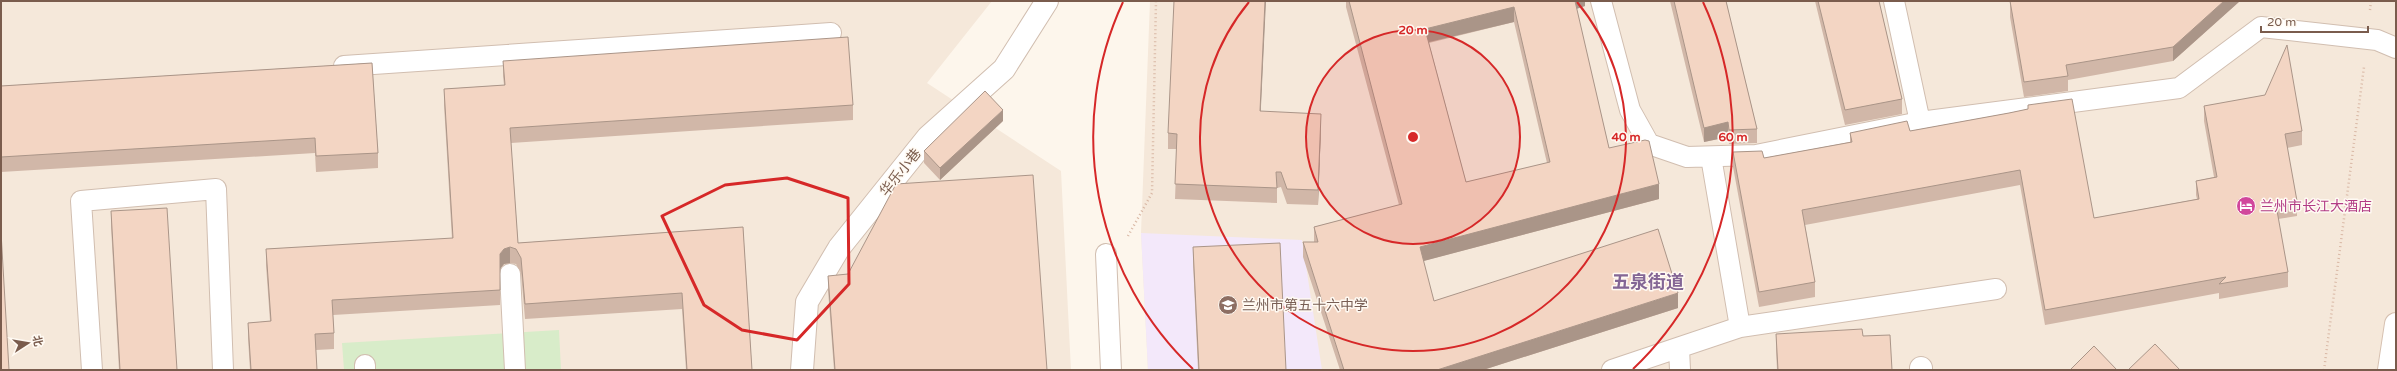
<svg xmlns="http://www.w3.org/2000/svg" width="2397" height="371" font-family="'Varela Round','Noto Sans SC',sans-serif">
<style>
.residential{fill:#f5e8da}
.education{fill:#f3e8fa}
.park{fill:#d8ecc9}
.lines{fill:none;stroke-linecap:round;stroke-linejoin:round}
.service-casing{stroke:#d1beb0;stroke-width:22}
.minor-casing{stroke:#d1beb0;stroke-width:24}
.secondary-casing{stroke:#d6c0b0;stroke-width:24}
.path{stroke:#d9b8a5;stroke-width:2.5;stroke-dasharray:1 3;stroke-linecap:butt}
.service{stroke:#fff;stroke-width:20}
.minor{stroke:#fff;stroke-width:22}
.secondary{stroke:#fff;stroke-width:22}
.wall{fill:#d1b7a8;fill-rule:evenodd}
.shaded-wall{fill:#aa9588}
.building{fill:#f3d5c3;stroke:#aa9588;fill-rule:evenodd}
.marked{fill:none;stroke:#d62828;stroke-width:3;stroke-linejoin:round}
.ring{fill:none;stroke:#d62828;stroke-width:2}
.labels{text-anchor:middle;stroke-width:3;stroke-linejoin:round;paint-order:stroke}
.street-label{font-size:14px;fill:#7a5c4d;stroke:#fffaf3}
.hotel-label{font-size:14px;fill:#b23c85;stroke:#fffaf3;text-anchor:start}
.education-label{font-size:14px;fill:#785e54;stroke:#fffaf3;text-anchor:start}
.district-label{font-size:18px;font-weight:bold;fill:#846695;stroke:#fffaf3}
.centre{fill:#d62828;stroke:#fffaf3;stroke-width:2}
.ring-label{font-size:12px;text-anchor:middle;font-weight:bold;fill:#d62828;stroke:#fffaf3;stroke-width:3;stroke-linejoin:round;paint-order:stroke}
</style>
<rect width="100%" height="100%" fill="#fdf6ec"/>
<!-- residential -->
<path class="residential" d="M1,1H992L927,83L1061,171L1071,370H1Z
M1150,1H2396V370H1148L1141,233Z"/>
<!-- education -->
<path class="education" d="M1141,233L1302,240L1322,370H1148Z"/>
<!-- park -->
<path class="park" d="M559,330L561,370H344L342,343Z"/>
<g class="lines">
<defs>
<path id="service" d="M1601,1L1630,110L1649,144L1687,157L1756,155L1920,122L1894,1
M344,66L831,33
M1920,122L2179,88L2261,27L2377,40L2396,48
M1711,157L1740,327
M1106,254L1111,370
M510,274L515,370
M1679,348L1680,370
M365,365V370
M92,370L81,201L216,189L223,370
M1612,370L1740,327L1996,289"/>
<path id="minor" d="M802,370L807,302L839,248L928,137L1004,69L1047,1
M1921,370V368"/>
<path id="secondary" d="M2389,370L2396,324"/>
</defs>
<!-- service casing -->
<use href="#service" class="service-casing"/>
<!-- minor casing -->
<use href="#minor" class="minor-casing"/>
<!-- secondary casing -->
<use href="#secondary" class="secondary-casing"/>
<!-- path -->
<path class="path" d="M2370,10L2371,1
M1128,236L1152,193L1156,1
M2324,370L2364,67"/>
<!-- service -->
<use href="#service" class="service"/>
<!-- minor -->
<use href="#minor" class="minor"/>
<!-- secondary -->
<use href="#secondary" class="secondary"/>
</g>
<!-- wall -->
<path class="wall" d="M1346,1H1585V6L1576,9L1609,148L1659,199L1423,261L1434,301L1678,308L1483,370H1340L1303,257V242H1314V227L1399,205L1346,7ZM1514,22L1547,163L1466,182L1429,43Z
M1670,1H1726L1757,129V143L1729,144L1728,137L1704,142Z
M1815,1H1879L1902,99V114L1845,125Z
M2010,1H2240L2173,61L2068,80V91L2024,97L2010,17Z
M503,61L853,105V120L511,143L518,243L743,227L752,370H686L682,309L525,319L521,273L516,264L510,263L504,264L500,269V305L333,315L334,333V349L316,350L317,370H250L248,338V323L270,321L266,265V249L452,239L444,105V89L504,85L503,76Z
M372,63L378,153V168L316,172L315,153L1,172V86Z
M2028,105L2094,218L2197,199L2196,195V181L2214,177L2204,121V106L2302,131V145L2287,148L2297,201V216L2278,219L2288,272V287L2219,299V293L2045,325L2020,185L1805,225L1815,282V297L1759,307L1733,167V152L1764,158L1850,142V133L1910,131L2009,113L2028,109Z
M1261,111L1321,129L1318,205L1287,204L1281,187L1277,188V203L1175,199L1177,149H1168V133Z
M1003,121L940,180L924,163V151Z
M111,211L177,370H119L111,226Z
M1193,247L1286,370H1198L1193,262Z
M828,276L1047,370H834L828,290Z
M1776,334L1863,336L1892,370H1777L1776,350Z"/>
<!-- shaded-wall -->
<path class="shaded-wall" d="M1265,1H1266L1260,127V111Z
M1573,1H1585V6L1573,10Z
M2224,1H2240L2173,61V47Z
M1514,7V22L1425,43V29Z
M1003,110V121L940,180V168Z
M1321,114V129L1318,205V190Z
M1728,122V137L1704,142V128Z
M1659,184V199L1420,262V247Z
M510,247V263L504,264L500,269V254L504,249Z
M1678,293V308L1483,370H1437Z"/>
<!-- building -->
<path class="building" d="M1174,1H1265L1260,111L1321,114L1318,190L1287,189L1281,172H1276L1277,188L1175,184L1177,134L1168,133Z
M1349,1H1575L1609,148L1645,140L1649,141L1659,184L1420,247L1434,301L1658,229L1678,293L1437,370H1344L1303,242H1318L1314,227L1402,204ZM1514,7L1550,162L1466,182L1425,29Z
M1674,1H1726L1757,129L1729,130L1728,122L1704,128Z
M1818,1H1879L1902,99L1845,110Z
M2010,1H2224L2173,47L2066,65L2068,76L2024,82Z
M848,37L853,105L510,128L518,243L743,227L752,370H687L682,293L525,304L521,258L516,249L510,247L504,249L500,254V290L332,300L334,333L315,334L317,370H251L248,323L271,321L266,249L453,238L444,89L505,85L503,61Z
M2287,45L2302,131L2285,134L2297,201L2276,205L2288,272L2219,284L2226,277L2045,310L2020,170L1802,210L1815,282L1759,292L1733,152L1762,151L1764,158L1852,142L1850,133L1907,121L1910,131L2009,113L2028,109V105L2072,99L2094,218L2199,199L2196,181L2217,177L2204,106L2265,95Z
M372,63L378,153L316,156L315,138L1,157V86Z
M985,91L1003,110L940,168L924,151Z
M1033,175L1047,370H835L828,276L848,274L896,184Z
M167,208L177,370H120L111,211Z
M1,232L9,370H1Z
M1280,243L1286,370H1199L1193,247Z
M1862,329L1863,336L1890,335L1892,370H1778L1776,334Z
M2155,344L2180,370H2128Z
M2094,346L2117,370H2070Z"/>
<!-- marked area -->
<path class="marked" d="M787,178L848,198L849,284L797,340L742,330L704,305L662,216L725,185Z"/>
<!-- distance rings -->
<circle cx="1413" cy="137" r="107" fill="#d62828" fill-opacity=".12"/>
<g class="ring">
<circle cx="1413" cy="137" r="107"/>
<path d="M1577 2A213 213 0 1 1 1249 2"/>
<path d="M1193 369A320 320 0 0 1 1123 2M1703 2A320 320 0 0 1 1633 369"/>
</g>
<!-- icons -->
<defs>
<symbol id="hotel-disc" viewBox="-11 -11 22 22"><circle r="9.5" fill="#d1479c" stroke="#fffaf3"/><path d="M-6-4.5h1.5V1H6V5H4.5V3h-9V5H-6ZM-4 0a1.8 1.8 0 1 1 3.6 0ZM.5 0V-2.5h3Q6-2.5 6 0Z" fill="#fff"/></symbol>
<symbol id="school-disc" viewBox="-11 -11 22 22"><circle r="9.5" fill="#8d6e63" stroke="#fffaf3"/><path d="M0-5L7-2L0 1L-7-2ZM-4 1L0 2.5L4 1V4Q0 6-4 4Z" fill="#fff"/></symbol>
</defs>
<g fill-rule="evenodd">
<use href="#hotel-disc" x="2235" y="195" width="22" height="22"/>
<use href="#school-disc" x="1217" y="294" width="22" height="22"/>
</g>
<g class="labels">
<!-- street labels -->
<g class="street-label">
<text transform="translate(900 172) rotate(-51)" y="5">华乐小巷</text>
</g>
<!-- hotel labels -->
<g class="hotel-label">
<text x="2260" y="211">兰州市长江大酒店</text>
</g>
<!-- education labels -->
<g class="education-label">
<text x="1242" y="310">兰州市第五十六中学</text>
</g>
<!-- district labels -->
<g class="district-label">
<text x="1648" y="288">五泉街道</text>
</g>
</g>
<circle cx="1413" cy="137" r="6" class="centre"/>
<g class="ring-label">
<text x="1413" y="34">20 m</text>
<text x="1626" y="141">40 m</text>
<text x="1733" y="141">60 m</text>
</g>
<!-- border -->
<rect width="2397" height="371" fill="none" stroke="#7a5c4d" stroke-width="4"/>
<!-- north arrow -->
<g transform="translate(28 343) rotate(78)" stroke="#fffaf3" stroke-width="3" paint-order="stroke">
<path d="M0-3L7 15L0 10L-7 15Z" fill="#7a5c4d"/>
<text y="-6" font-size="11" font-weight="bold" text-anchor="middle" fill="#7a5c4d">北</text>
</g>
<!-- scale -->
<path d="M2261 26v6h107v-6" fill="none" stroke="#7a5c4d" stroke-width="2"/>
<text x="2267" y="26" font-size="12" fill="#7a5c4d" stroke="#fffaf3" stroke-width="3" paint-order="stroke">20 m</text>
</svg>
